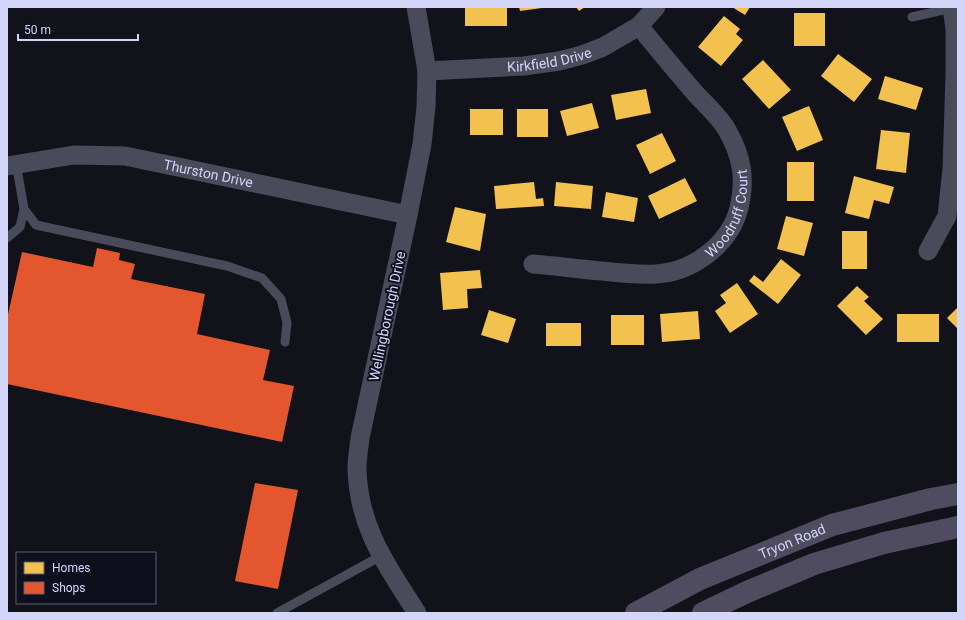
<svg xmlns="http://www.w3.org/2000/svg" width="965" height="620" font-family="Roboto,sans-serif">
<style>
.homes{fill:#f2c14e}
.shops{fill:#e4572e}
.lines{fill:none;stroke-linecap:round;stroke-linejoin:round}
.service{stroke:#494b5a;stroke-width:9}
.minor{stroke:#494b5a;stroke-width:19}
.primary{stroke:#4f4b60;stroke-width:22}
.labels{text-anchor:middle;stroke-width:4;stroke-linejoin:round;paint-order:stroke}
.street-label{font-size:14px;fill:#d3d5f9;stroke:#0f0f1e}
</style>
<rect width="100%" height="100%" fill="#12121a"/>
<!-- homes -->
<path class="homes" d="M465,7H507V26H465Z
M519,7H542V8L520,11Z
M576,7H585L579,11Z
M732,7H750L745,15Z
M794,13H825V46H794Z
M724,16L740,29L736,34L743,40L721,66L698,47Z
M838,54L872,79L854,102L821,76Z
M763,60L791,90L769,109L742,79Z
M885,76L923,88L916,110L878,99Z
M646,89L651,113L616,120L611,95Z
M592,103L599,128L567,136L560,111Z
M809,106L823,140L797,151L782,117Z
M470,109H503V135H470Z
M517,109H548V137H517Z
M881,130L910,133L906,173L876,169Z
M662,133L676,161L650,174L636,145Z
M787,162H814V201H787Z
M854,176L894,187L889,204L874,200L869,219L845,213Z
M685,178L697,201L659,219L648,196Z
M534,182L536,199L543,198L544,206L496,209L494,186Z
M556,182L593,186L591,209L554,206Z
M606,192L638,198L634,222L602,217Z
M455,207L486,214L480,251L446,242Z
M786,216L813,223L804,256L777,249Z
M842,231H867V269H842Z
M781,259L801,275L778,304L749,281L754,275L763,282Z
M480,270L482,288L467,289L468,308L443,310L440,273Z
M737,283L758,314L730,333L715,311L726,303L720,295Z
M857,286L869,297L864,301L883,319L866,335L837,306Z
M958,307V329L947,318Z
M489,310L516,319L508,343L481,335Z
M698,311L700,339L662,342L660,314Z
M897,314H939V342H897Z
M611,315H644V345H611Z
M546,323H581V346H546Z"/>
<!-- shops -->
<path class="shops" d="M97,248L120,253L119,260L135,264L131,279L205,294L197,334L270,350L263,380L294,386L282,442L7,384V319L22,252L93,267Z
M255,483L298,490L278,589L235,581Z"/>
<g class="lines">
<!-- service -->
<path class="service" d="M912,17L952,8
M24,209L36,225L227,266L262,278L281,299L287,323L285,342
M7,238L20,227L24,209L16,163
M277,613L381,556"/>
<!-- minor -->
<g class="minor">
<path d="M416,7L427,71L426,107L422,144L408,215L360,438C359,448 357,458 357,468C358,527 387,566 417,613"/>
<path id="s1" d="M427,71L524,66L559,61L582,55L603,47L639,26L656,7"/>
<path id="s2" d="M7,166L74,155L125,156L408,215"/>
<path d="M928,251L947,216L952,169L955,75V29L952,7"/>
<path id="s3" d="M533,264C556,266 579,269 602,271C620,273 638,275 656,274C693,272 730,244 739,208C746,179 742,156 727,130C720,117 705,104 695,93C676,71 657,48 639,26"/>
</g>
<!-- primary -->
<g class="primary">
<path id="s4" d="M636,613L700,579L832,525L931,499L958,494"/>
<path d="M703,613L747,592L814,564L884,543L958,527"/>
</g>
</g>
<g class="labels">
<!-- street labels -->
<g class="street-label">
<text dy="5" stroke="none"><textPath href="#s1" startOffset="123">Kirkfield Drive</textPath></text>
<text dy="5" stroke="none"><textPath href="#s2" startOffset="204">Thurston Drive</textPath></text>
<text dy="5" stroke="none"><textPath href="#s3" startOffset="227">Woodruff Court</textPath></text>
<text transform="translate(387 316) rotate(-78)" y="5">Wellingborough Drive</text>
<text dy="5" stroke="none"><textPath href="#s4" startOffset="172">Tryon Road</textPath></text>
</g>
</g>
<!-- border -->
<rect width="965" height="620" fill="none" stroke="#d3d5f9" stroke-width="16"/>
<!-- legend -->
<rect x="16" y="552" width="140" height="52" fill="#0f0f1e" stroke="#5d5e76"/>
<rect x="24" y="562" width="20" height="12" fill="#f2c14e" stroke="#5d5e76"/>
<text x="52" y="572" font-size="12" fill="#d3d5f9">Homes</text>
<rect x="24" y="582" width="20" height="12" fill="#e4572e" stroke="#5d5e76"/>
<text x="52" y="592" font-size="12" fill="#d3d5f9">Shops</text>
<!-- scale -->
<path d="M18 34v6h120v-6" fill="none" stroke="#d3d5f9" stroke-width="2"/>
<text x="24" y="34" font-size="12" fill="#d3d5f9" stroke="#0f0f1e" stroke-width="3" paint-order="stroke">50 m</text>
</svg>
